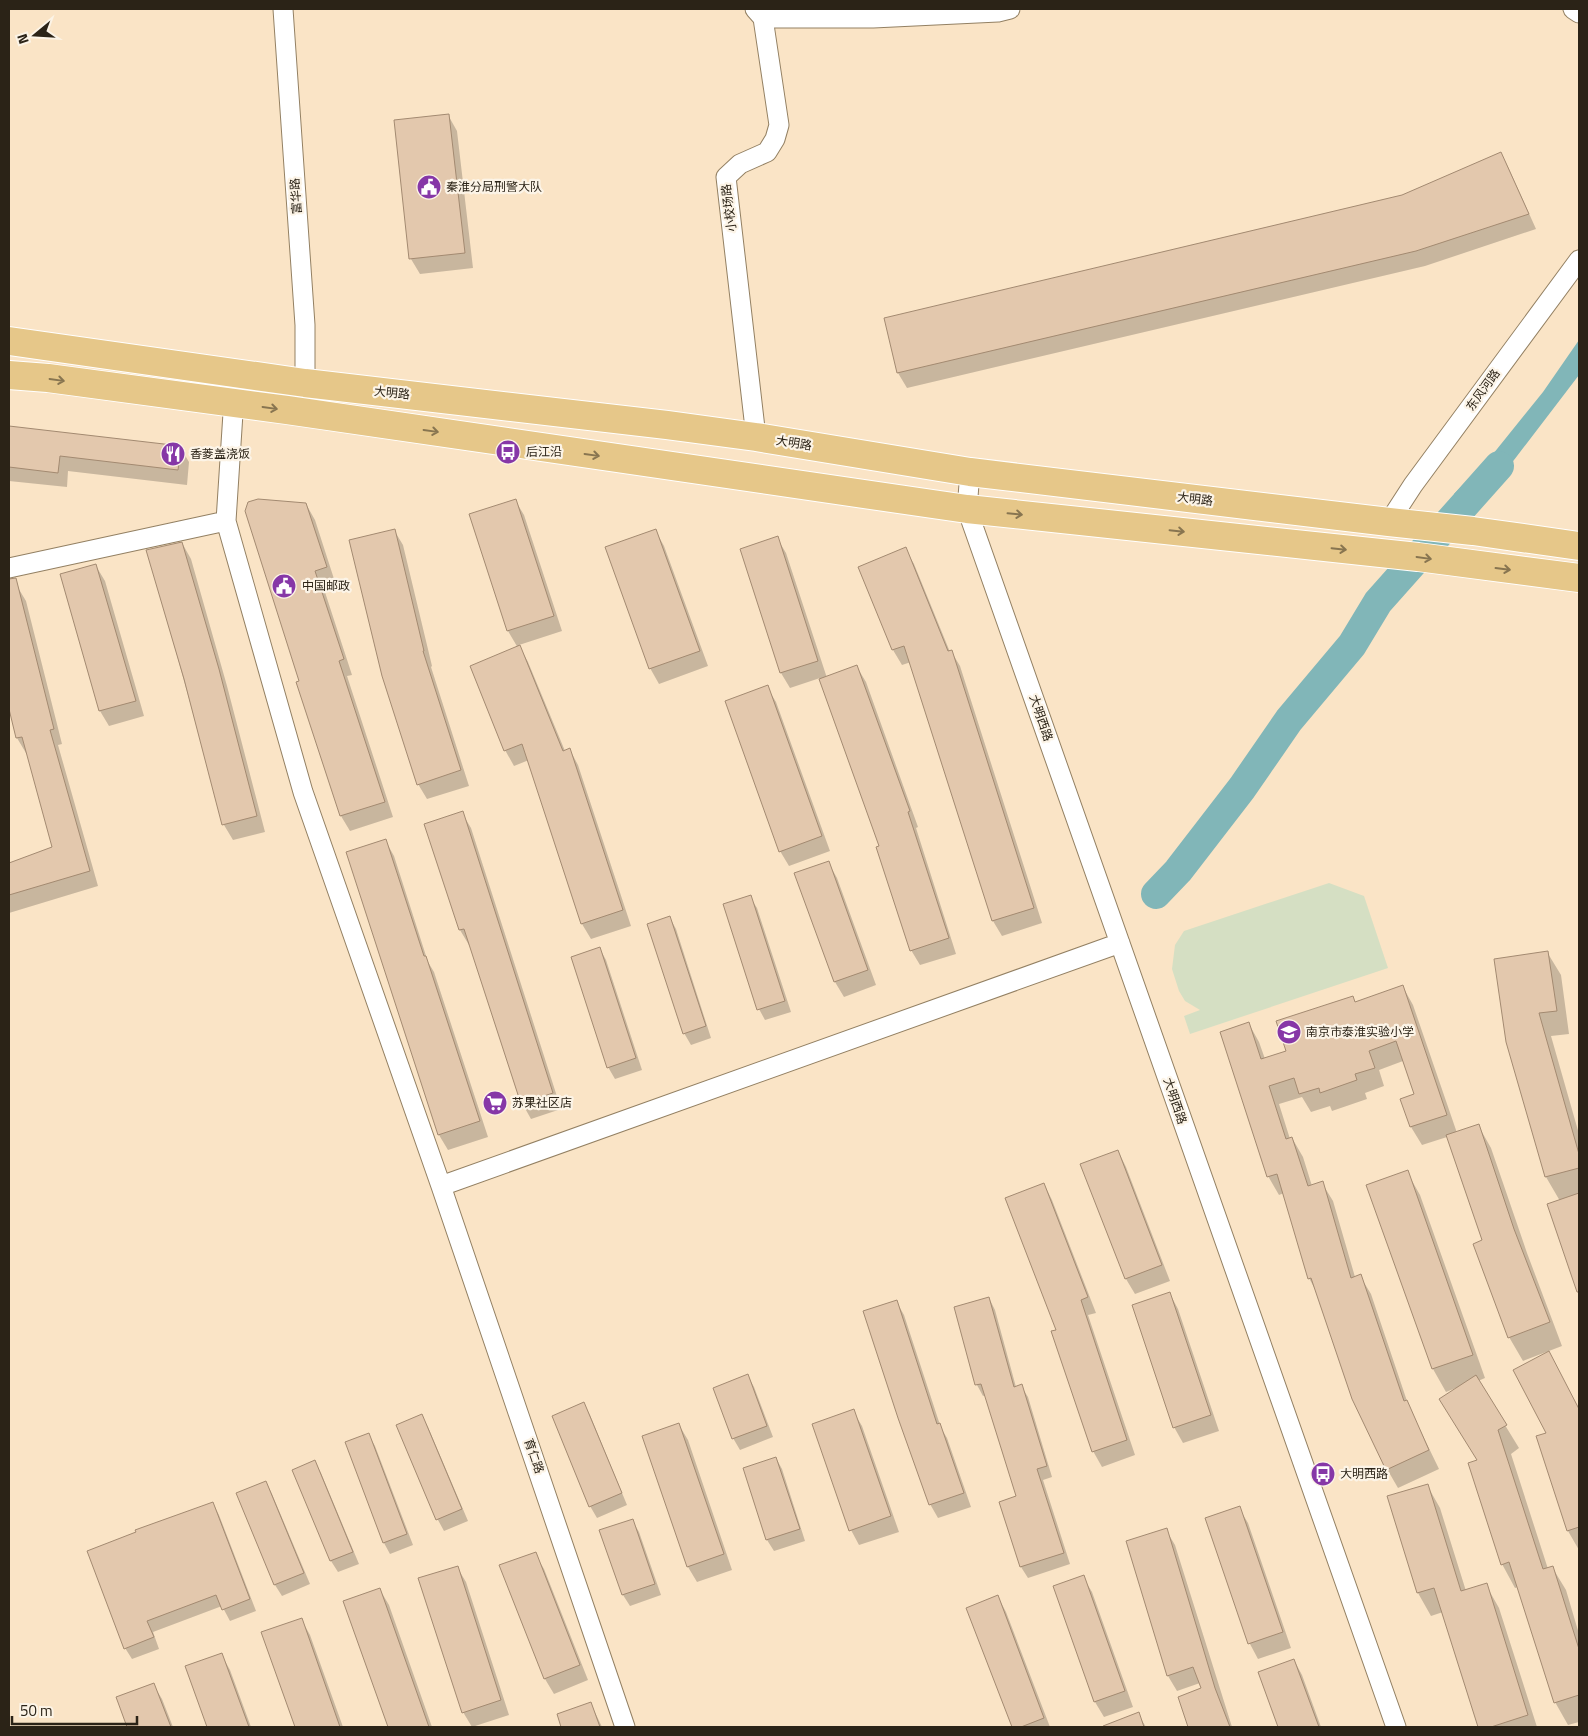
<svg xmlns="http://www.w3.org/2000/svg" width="1588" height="1736" font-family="'Titillium Web','Noto Sans SC',sans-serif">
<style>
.green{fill:#d5dfc3}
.water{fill:#81b6b8}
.shadow{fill:#0003}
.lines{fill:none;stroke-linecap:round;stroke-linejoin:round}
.river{stroke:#81b6b8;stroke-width:30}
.building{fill:#e3c8ad;stroke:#a38a71}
.minor-casing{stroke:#938063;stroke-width:21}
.primary-casing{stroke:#fff;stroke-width:30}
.minor{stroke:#fff;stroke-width:19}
.primary{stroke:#e6c789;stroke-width:28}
.oneway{stroke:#887550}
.labels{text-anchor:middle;stroke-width:4.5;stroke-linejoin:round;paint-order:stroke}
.poi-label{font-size:12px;fill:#2b2317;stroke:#fcf4e7;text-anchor:start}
.street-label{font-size:12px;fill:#2b2317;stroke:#fcf4e7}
</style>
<rect width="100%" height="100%" fill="#fae4c6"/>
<!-- green -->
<path class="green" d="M1329,883L1364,896L1388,968L1190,1034L1184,1016L1200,1010L1185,1001L1179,991L1172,969L1175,945L1184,931Z"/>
<!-- water -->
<path class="water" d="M1579,340V375L1501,477L1477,494L1460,498L1454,494L1489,459L1543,392Z"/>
<!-- shadow -->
<path class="shadow" d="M448,115L457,131L473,268L420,274L411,259Z
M1501,153L1509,169L1536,229L1425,266L907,388L898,373L886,319L1403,196Z
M9,427L180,447L189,462L187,485L68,471L67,487L9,481Z
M515,500L524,515L562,631L519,645L528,662L565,751L570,750L578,765L631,926L591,939L582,924L529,760L514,766L505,750L471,667L518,648L508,631Z
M306,504L315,520L335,582L323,586L352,675L347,676L393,817L350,831L341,816L298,683L300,682Z
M394,530L403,545L432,666L431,667L469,786L427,799L418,784Z
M655,530L664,546L708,666L659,684L650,668Z
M777,538L786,553L827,678L857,667L866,682L918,827L916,828L956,954L920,965L911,950L881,847L820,678L790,688L781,673L741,550Z
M182,543L191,559L227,686L265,832L233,840L224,825L148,551Z
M905,549L914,564L950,652L951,651L960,666L1042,923L1002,936L993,921L911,662L902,665L893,650L860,567Z
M96,566L105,581L144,716L109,726L100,711L62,575Z
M17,586L26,601L62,744L58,745L98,886L9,913V864L53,848L28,753H26L17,738L9,704V588Z
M767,687L776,702L830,851L789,866L780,851Z
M462,813L471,828L561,1109L531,1119L522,1103L470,945H469L460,930Z
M385,840L394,856L428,962L434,972L488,1137L448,1150L439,1135Z
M828,862L837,878L876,985L844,997L835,982Z
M750,897L757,908L791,1012L765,1020L759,1009Z
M670,918L676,929L711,1038L691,1045L684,1033Z
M600,949L606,960L642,1070L615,1079L608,1067Z
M1547,952L1561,975L1569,1034L1551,1036L1579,1134V1295L1549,1205L1560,1201L1546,1177L1508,1042Z
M1403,987L1413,1005L1457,1133L1478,1125L1491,1148L1527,1253L1562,1346L1523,1361L1509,1337L1484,1241L1447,1137L1422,1145L1411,1127L1416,1095L1403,1061L1379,1070L1384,1086L1365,1093L1367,1099L1332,1111L1330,1106L1311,1112L1302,1097L1279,1104L1290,1139L1292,1138L1303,1157L1312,1186L1322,1183L1333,1201L1355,1277L1360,1276L1371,1294L1409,1407L1439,1469L1398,1488L1387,1469L1318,1295L1309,1278L1284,1193L1279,1195L1268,1176L1249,1024L1259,1042L1265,1059L1288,1052L1355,1003Z
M1118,1151L1126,1167L1170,1281L1135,1294L1126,1279L1082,1165Z
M1407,1172L1420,1195L1485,1378L1478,1381L1519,1448L1511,1454L1548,1569L1552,1567L1566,1590L1579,1634V1722L1568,1725L1555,1702L1518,1587L1515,1588L1502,1564L1478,1461L1456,1388L1446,1392L1433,1369L1368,1185Z
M1044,1184L1052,1200L1096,1313L1088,1315L1135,1455L1102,1467L1093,1451L1057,1331Z
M1170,1294L1178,1309L1219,1431L1183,1443L1174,1427Z
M989,1298L995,1310L1016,1387L1021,1386L1028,1397L1052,1477L1043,1480L1070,1564L1028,1578L1021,1567L1000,1503L1018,1497L986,1395L983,1396L977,1385L955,1308Z
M896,1301L904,1315L941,1428L947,1438L971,1507L938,1518L930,1504Z
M1549,1353L1579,1409V1550L1568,1531L1537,1437L1547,1433Z
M748,1376L754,1387L773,1437L740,1450L733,1438Z
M584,1404L590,1415L627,1505L597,1518L590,1506Z
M853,1411L862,1426L899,1532L859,1545L851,1530Z
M422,1416L428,1427L468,1521L444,1531L438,1520L398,1426Z
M679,1425L688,1440L732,1570L697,1582L688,1567L643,1437Z
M368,1434L375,1446L413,1545L390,1554L384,1543Z
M776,1458L782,1469L805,1541L774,1551L767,1540L744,1468Z
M315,1462L321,1473L359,1564L338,1572L331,1561L294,1470Z
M266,1482L272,1494L310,1584L282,1596L275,1585L238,1494Z
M1427,1485L1440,1508L1466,1591L1486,1585L1499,1608L1537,1727H1479L1443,1612L1431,1616L1418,1593L1388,1497Z
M213,1503L219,1515L256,1611L230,1621L222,1606L153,1632L159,1649L132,1659L125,1648Z
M1239,1508L1248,1523L1291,1648L1258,1659L1250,1644L1206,1519Z
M632,1520L639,1532L661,1595L630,1606L623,1595Z
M1166,1530L1175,1545L1232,1727H1190L1180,1698L1203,1689L1200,1683L1177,1691L1168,1676L1127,1542Z
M535,1554L544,1569L588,1680L554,1694L545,1679L500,1566Z
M457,1567L466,1582L509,1715L472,1727L463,1712Z
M1083,1577L1092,1592L1133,1707L1104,1717L1095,1702L1054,1587Z
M380,1590L389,1605L432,1727H389L345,1602Z
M998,1597L1006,1612L1050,1727H1013L968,1608Z
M301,1619L310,1635L343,1727H296L263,1633Z
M221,1654L230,1670L251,1727H208L186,1667Z
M1294,1660L1302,1675L1321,1727H1279L1259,1673Z
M153,1684L162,1699L173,1727H129L117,1697Z
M591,1704L602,1727H562L558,1715Z
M1138,1714L1146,1727H1104Z"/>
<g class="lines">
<!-- river -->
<path class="river" d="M1156,894L1178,871L1242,788L1289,720L1352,645L1378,602L1499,466"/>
</g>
<!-- building -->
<path class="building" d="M449,114L465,253L409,259L394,120Z
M1501,152L1529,214L1416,251L897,373L884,318L1402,195Z
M9,426L181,446L178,470L60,456L58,473L9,467Z
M258,499L306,503L327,567L315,571L344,659L339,661L385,802L340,816L296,682L299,681L245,511L248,502Z
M516,499L554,616L507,631L469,514Z
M395,529L424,651H423L461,770L417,785L382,676L349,540Z
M656,529L700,651L649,669L605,547Z
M778,536L818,661L780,673L740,549Z
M182,542L219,669L257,816L222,825L184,679L146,550Z
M906,547L948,651L952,650L1034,908L992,921L904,646L892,650L858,567Z
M96,564L136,701L99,711L60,574Z
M16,578L54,729L50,730L90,871L9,895V863L52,847L22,737L16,738L9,709V579Z
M520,645L563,751L570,748L623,910L581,924L522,744L504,751L470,666Z
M857,665L910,811L908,812L949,938L910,951L876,847L879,846L819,679Z
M768,685L822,836L779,852L725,701Z
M463,811L553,1093L521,1104L464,929L459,930L424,824Z
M386,839L424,956H426L480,1121L438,1135L346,852Z
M829,861L868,970L834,982L794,873Z
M751,895L785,1001L757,1010L723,904Z
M670,916L706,1026L683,1034L647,924Z
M600,947L636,1058L607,1068L571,957Z
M1548,951L1557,1011L1539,1013L1579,1154V1168L1545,1177L1506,1042L1494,959Z
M1403,985L1447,1115L1410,1127L1400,1099L1414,1094L1396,1041L1369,1051L1375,1068L1355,1074L1357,1080L1320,1093L1319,1088L1299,1094L1294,1078L1269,1086L1286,1139L1292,1137L1308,1186L1323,1181L1351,1278L1361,1274L1404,1401L1407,1400L1429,1450L1386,1470L1352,1399L1311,1278L1308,1279L1277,1174L1267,1177L1220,1032L1249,1022L1261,1059L1286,1051L1276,1021L1353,996L1355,1002Z
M1479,1124L1514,1229L1550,1322L1508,1338L1473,1244L1482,1240L1446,1135Z
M1118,1150L1162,1265L1125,1279L1080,1164Z
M1408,1170L1473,1355L1432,1369L1366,1185Z
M1044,1183L1088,1297L1081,1300L1127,1440L1092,1452L1051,1331L1056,1330L1005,1198Z
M1579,1193V1292H1577L1547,1204Z
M1170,1292L1211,1415L1173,1428L1132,1305Z
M989,1297L1014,1387L1022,1384L1047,1466L1037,1469L1064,1553L1020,1567L999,1502L1016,1496L981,1384L975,1385L954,1307Z
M897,1300L937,1424L940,1423L964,1493L929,1505L898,1418L863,1311Z
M1549,1351L1579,1409V1527L1567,1531L1536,1436L1546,1433L1513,1370Z
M748,1374L767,1426L732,1439L713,1388Z
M1476,1375L1507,1425L1498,1430L1543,1569L1553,1566L1579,1649V1695L1554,1703L1509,1562L1501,1565L1468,1463L1477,1460L1439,1399Z
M584,1402L622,1493L589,1507L552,1416Z
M854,1409L891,1516L849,1531L812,1424Z
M422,1414L462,1509L436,1520L396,1425Z
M679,1423L724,1554L687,1567L642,1436Z
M369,1433L407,1534L383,1543L345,1442Z
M776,1457L800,1529L766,1540L743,1468Z
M315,1460L353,1552L330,1561L292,1470Z
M266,1481L304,1573L274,1585L236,1493Z
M1428,1484L1461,1591L1487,1583L1528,1715L1491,1727H1478L1434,1588L1417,1593L1387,1496Z
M213,1502L250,1599L222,1610L216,1595L147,1621L154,1637L124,1649L87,1551L136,1532L135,1530Z
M1240,1506L1283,1632L1248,1644L1205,1518Z
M633,1519L655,1584L622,1595L599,1530Z
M1167,1528L1215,1688L1230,1727H1188L1178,1697L1201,1688L1193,1667L1167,1676L1126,1541Z
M536,1552L580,1665L544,1679L499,1565Z
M458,1566L501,1700L462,1713L418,1578Z
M1084,1575L1125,1691L1094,1702L1053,1586Z
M380,1588L429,1727H388L343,1601Z
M998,1595L1044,1718L1021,1727H1012L966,1608Z
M302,1618L340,1727H295L261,1632Z
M222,1653L249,1727H207L185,1666Z
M1294,1659L1319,1727H1278L1258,1672Z
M154,1683L171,1727H127L116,1697Z
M591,1702L600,1727H561L557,1714Z
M1139,1712L1144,1727H1103V1726Z"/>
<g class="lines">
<defs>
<path id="minor" d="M283,9L305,325V383
M755,9L763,18L779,125L775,139L767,152L740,164L726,177L756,437
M1573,9L1579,13
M763,18H873L998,12L1010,9
M231,403L233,413L226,521L303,792L441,1186L625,1727
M970,472L967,509L1396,1727
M1389,522L1413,485L1579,260
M9,568L226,521
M441,1186L1120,943"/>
<path id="primary" d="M9,341L305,383L667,425L756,437L970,472L1389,522L1473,531L1579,546
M9,375L48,378L287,410L967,509L1418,557L1579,578"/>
</defs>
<!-- minor casing -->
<use href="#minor" class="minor-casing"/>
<!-- primary casing -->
<use href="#primary" class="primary-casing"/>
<!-- minor -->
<use href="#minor" class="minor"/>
<!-- primary -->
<use href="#primary" class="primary"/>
</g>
<!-- one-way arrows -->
<defs><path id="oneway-shaft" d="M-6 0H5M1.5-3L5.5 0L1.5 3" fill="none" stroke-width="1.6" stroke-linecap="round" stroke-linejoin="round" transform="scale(1.25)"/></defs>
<g class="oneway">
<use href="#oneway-shaft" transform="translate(57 380) rotate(8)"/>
<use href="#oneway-shaft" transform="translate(270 408) rotate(8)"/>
<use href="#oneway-shaft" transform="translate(431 431) rotate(8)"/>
<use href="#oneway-shaft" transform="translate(592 455) rotate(8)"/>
<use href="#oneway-shaft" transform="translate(1015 514) rotate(6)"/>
<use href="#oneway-shaft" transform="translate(1177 531) rotate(6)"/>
<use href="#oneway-shaft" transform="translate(1339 549) rotate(6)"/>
<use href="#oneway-shaft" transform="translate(1424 558) rotate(8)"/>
<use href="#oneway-shaft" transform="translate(1503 569) rotate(7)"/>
</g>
<!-- icons -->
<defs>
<symbol id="civic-disc" viewBox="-11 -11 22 22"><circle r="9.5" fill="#8637a7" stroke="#fcf4e7"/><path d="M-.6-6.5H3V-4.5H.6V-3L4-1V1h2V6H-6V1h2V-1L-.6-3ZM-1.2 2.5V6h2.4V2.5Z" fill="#fff"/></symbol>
<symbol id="bus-disc" viewBox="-11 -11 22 22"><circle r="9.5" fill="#8637a7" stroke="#fcf4e7"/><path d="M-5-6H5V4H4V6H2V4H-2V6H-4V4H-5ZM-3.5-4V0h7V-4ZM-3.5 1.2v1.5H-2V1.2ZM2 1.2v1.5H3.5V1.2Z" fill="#fff"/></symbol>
<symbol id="restaurant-disc" viewBox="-11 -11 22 22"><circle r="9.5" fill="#8637a7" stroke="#fcf4e7"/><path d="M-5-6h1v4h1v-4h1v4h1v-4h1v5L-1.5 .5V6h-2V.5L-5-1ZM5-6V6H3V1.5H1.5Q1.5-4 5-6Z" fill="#fff"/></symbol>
<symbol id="school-disc" viewBox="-11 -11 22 22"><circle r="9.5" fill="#8637a7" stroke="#fcf4e7"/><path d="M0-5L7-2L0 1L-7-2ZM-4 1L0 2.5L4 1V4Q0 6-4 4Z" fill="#fff"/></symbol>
<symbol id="supermarket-disc" viewBox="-11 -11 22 22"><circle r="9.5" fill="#8637a7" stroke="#fcf4e7"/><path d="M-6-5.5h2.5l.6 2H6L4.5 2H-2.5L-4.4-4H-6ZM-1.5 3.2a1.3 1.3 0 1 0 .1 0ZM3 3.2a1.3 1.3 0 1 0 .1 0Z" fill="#fff"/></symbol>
</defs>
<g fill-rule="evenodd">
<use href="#civic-disc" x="415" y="173" width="28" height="28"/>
<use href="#bus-disc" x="494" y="438" width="28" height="28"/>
<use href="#restaurant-disc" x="159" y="440" width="28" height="28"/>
<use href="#civic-disc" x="270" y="572" width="28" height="28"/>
<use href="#school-disc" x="1275" y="1018" width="28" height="28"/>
<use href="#supermarket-disc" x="481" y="1089" width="28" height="28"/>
<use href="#bus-disc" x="1309" y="1460" width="28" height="28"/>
</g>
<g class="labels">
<!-- poi labels -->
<g class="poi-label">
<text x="446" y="191">秦淮分局刑警大队</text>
<text x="526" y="456">后江沿</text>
<text x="190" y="458">香菱盖浇饭</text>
<text x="302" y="590">中国邮政</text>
<text x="1306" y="1036">南京市泰淮实验小学</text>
<text x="512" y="1107">苏果社区店</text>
<text x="1340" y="1478">大明西路</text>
</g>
<!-- street labels -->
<g class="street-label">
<text transform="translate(296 196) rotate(-94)" y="4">富华路</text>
<text transform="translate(729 208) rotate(-97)" y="4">小校场路</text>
<text transform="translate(1483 390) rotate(-54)" y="4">东风河路</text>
<text transform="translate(392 393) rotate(6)" y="4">大明路</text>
<text transform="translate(794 443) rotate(9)" y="4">大明路</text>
<text transform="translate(1195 499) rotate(7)" y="4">大明路</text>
<text transform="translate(1041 718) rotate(71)" y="4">大明西路</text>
<text transform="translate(1175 1101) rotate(71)" y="4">大明西路</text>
<text transform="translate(534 1456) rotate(71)" y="4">育仁路</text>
</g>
</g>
<!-- border -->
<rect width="1588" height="1736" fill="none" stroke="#2b2317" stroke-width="20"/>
<!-- north arrow -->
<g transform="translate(35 35) rotate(252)" stroke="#fcf4e7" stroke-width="4" paint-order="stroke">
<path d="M0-4L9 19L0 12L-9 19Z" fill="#2b2317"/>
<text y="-8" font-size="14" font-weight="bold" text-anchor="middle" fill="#2b2317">N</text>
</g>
<!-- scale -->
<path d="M12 1716v8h125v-8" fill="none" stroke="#2b2317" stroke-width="2.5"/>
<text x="20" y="1716" font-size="15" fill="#2b2317" stroke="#fcf4e7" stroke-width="4" paint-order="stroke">50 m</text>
</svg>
